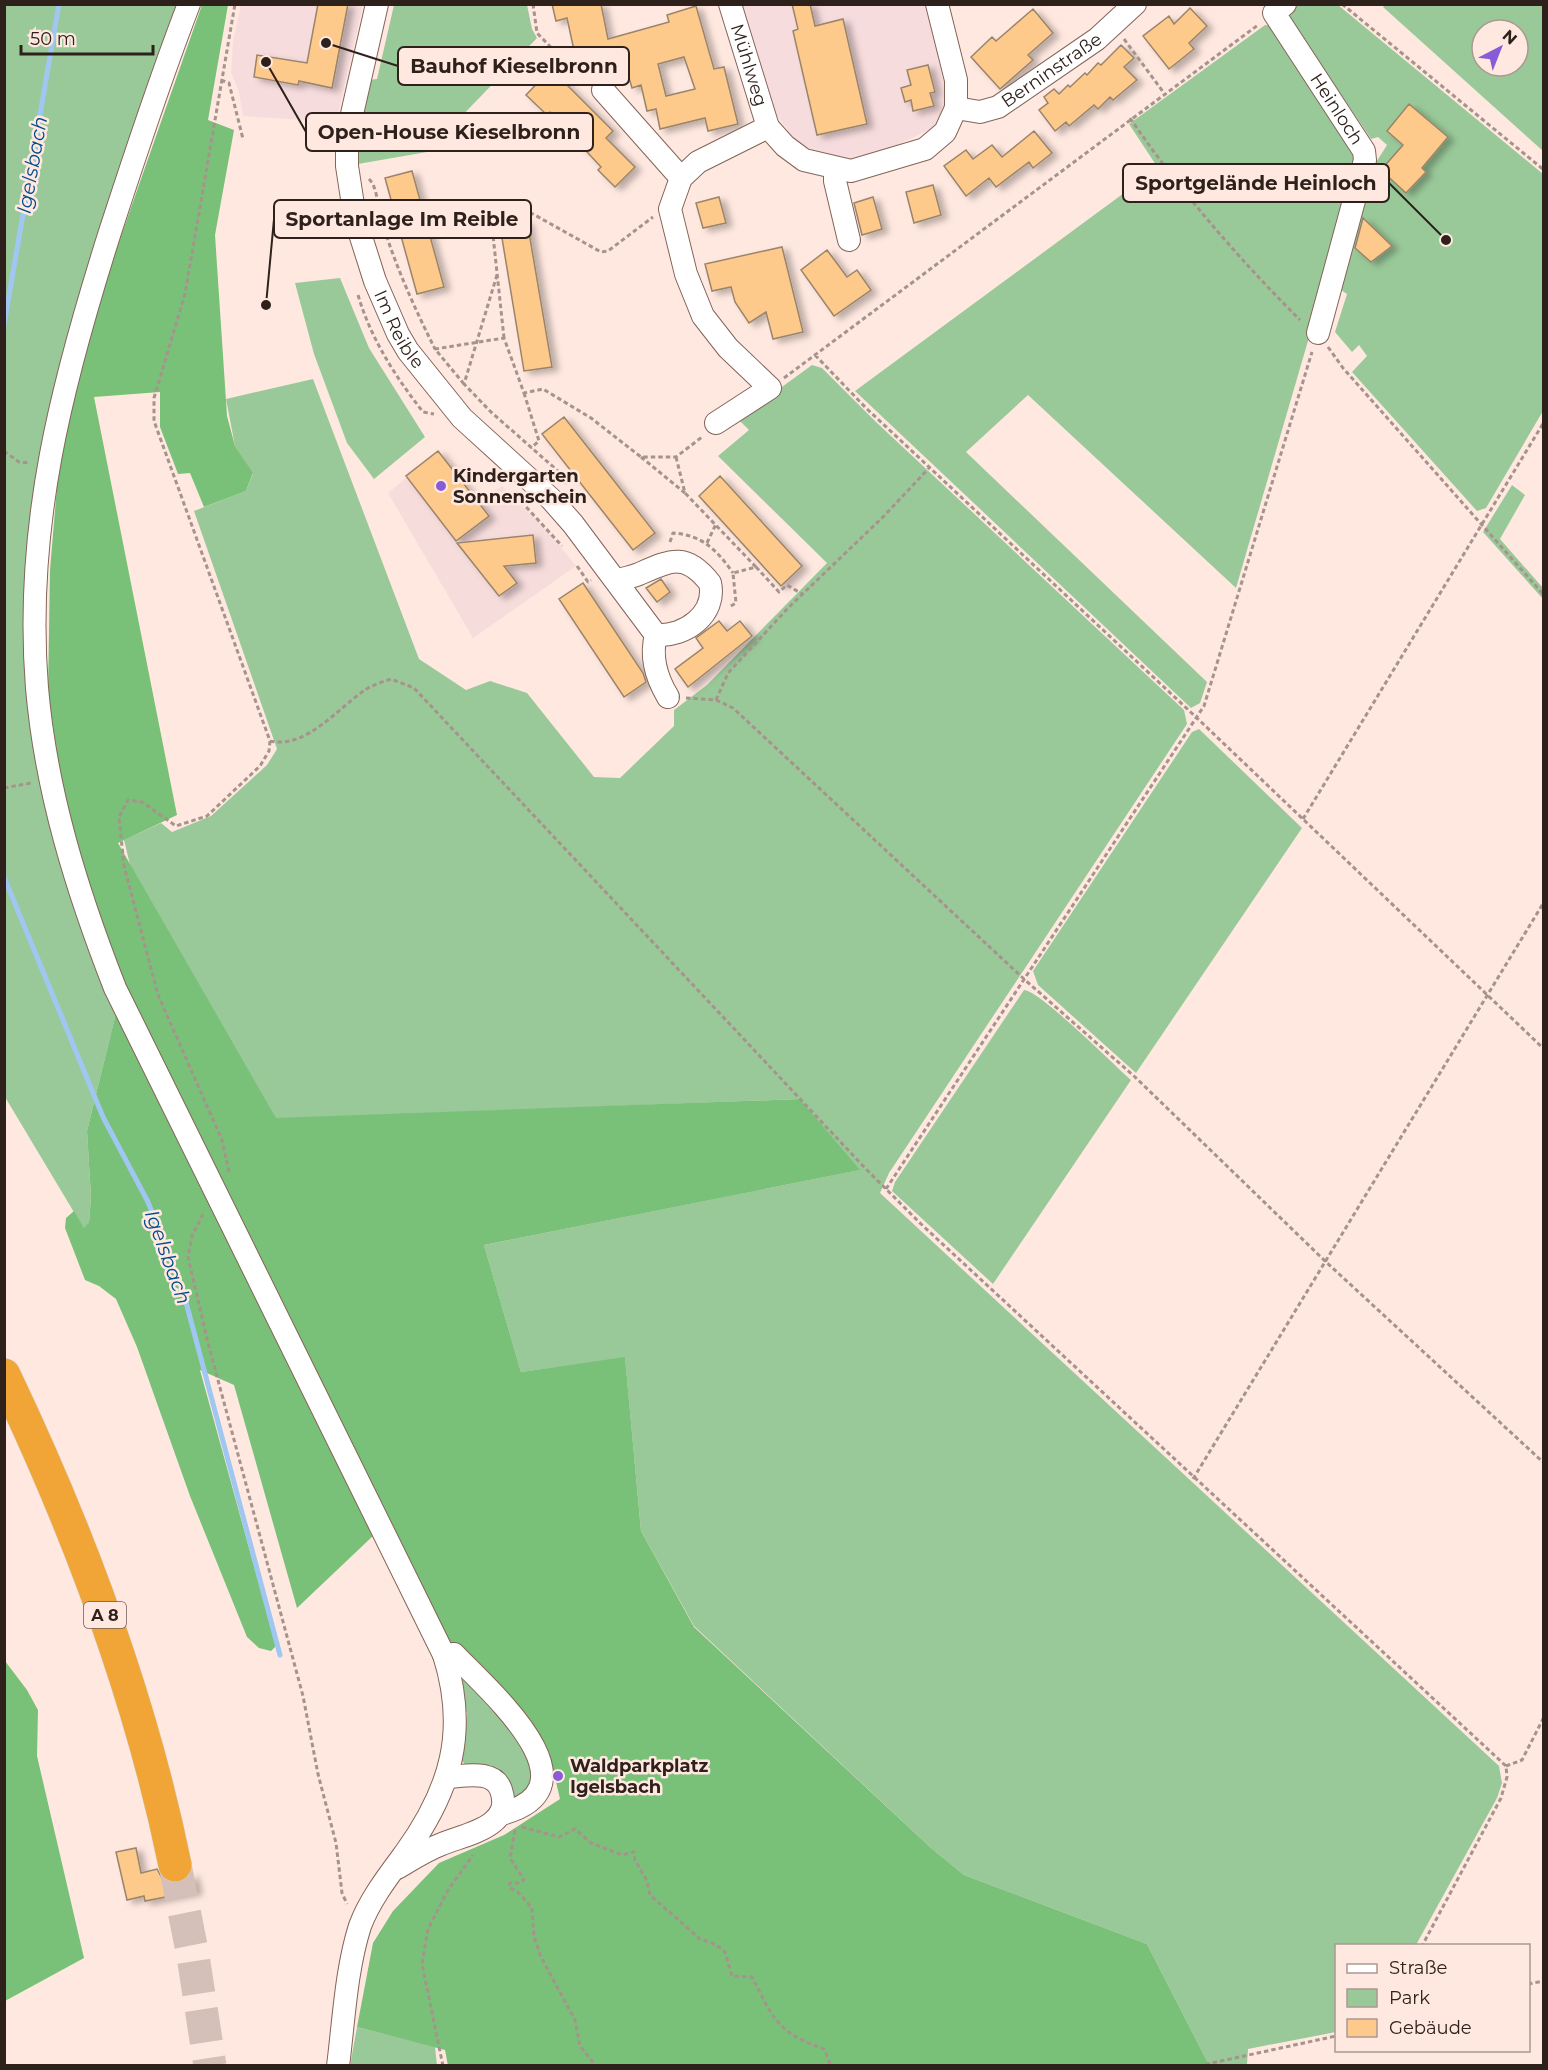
<svg xmlns="http://www.w3.org/2000/svg" width="1548" height="2070" font-family="Montserrat,sans-serif">
<style>
.commercial{fill:#f7dcdd}
.education{fill:#f7dcdc}
.green{fill:#9ac999;fill-rule:evenodd}
.forest{fill:#79c079}
.lines{fill:none;stroke-linecap:round;stroke-linejoin:round}
.stream{stroke:#a0c7f2;stroke-width:5}
.building{fill:#feca8c;stroke:#9a846b;stroke-width:1.5;fill-rule:evenodd;filter:url(#shadow)}
.highway-tunnel{stroke:#d5c0b9;stroke-width:33;stroke-dasharray:33 16;stroke-linecap:butt}
.minor-casing{stroke:#836458;stroke-width:24}
.highway-casing{stroke:#d5d2d1;stroke-width:34}
.path{stroke:#a6938c;stroke-width:3;stroke-dasharray:4.5 3;stroke-linecap:butt}
.minor{stroke:#fff;stroke-width:22}
.highway{stroke:#f1a536;stroke-width:33}
.poi-dot{fill:#895cd6;stroke:#ffe8e0;stroke-width:2}
.labels{text-anchor:middle;stroke-width:5;stroke-linejoin:round;paint-order:stroke}
.shield{fill:#ffe8e0;stroke:#6d5c56;stroke-width:1.5}
.shield-label{font-size:16px;font-weight:bold;fill:#2e201b}
.street-label{font-size:18px;fill:#2e201b;stroke:#ffe8e0}
.poi-label{font-size:18px;font-weight:bold;fill:#2e201b;stroke:#ffe8e0;text-anchor:start}
.water-label{font-size:20px;font-style:italic;fill:#004d8b;stroke:#ffe8e0}
.leader{fill:none;stroke:#2e201b;stroke-width:2}
.callout-dot{fill:#2e201b;stroke:#ffe8e0;stroke-width:2}
.callout{fill:#ffe8e0;stroke:#2e201b;stroke-width:2}
.callout-label{font-size:20px;text-anchor:middle;font-weight:bold;fill:#2e201b}
</style>
<defs>
<filter id="shadow"><feDropShadow dx="6" dy="3.5" stdDeviation="3" flood-color="#0004"/></filter>
</defs>
<rect width="100%" height="100%" fill="#ffe8e0"/>
<!-- commercial -->
<path class="commercial" d="M241,5H363L336,122L243,116L239,92L231,72L233,42Z
M742,5H927L946,91L945,111L933,128L890,148L846,160L822,155L795,140L776,114Z"/>
<!-- education -->
<path class="education" d="M438,451L478,502L502,486L550,534L576,566L473,638L388,493Z"/>
<!-- green -->
<path class="green" d="M5,5H181L62,355L41,450L29,676L116,1013L87,1131L91,1197L89,1222L84,1229L5,1097Z
M394,5H527L532,29L537,38L427,152L358,164L360,126L369,80L377,79Z
M1298,5H1338L1543,174V411L1486,508L1477,511L1352,372L1367,356L1359,345L1352,352L1335,332L1347,294L1335,286L1362,194L1371,183L1368,175L1387,145L1378,137L1371,139L1287,14Z
M1385,5H1543V151L1383,7ZM1482,30H1518V66H1482Z
M1265,25L1274,26L1361,159L1236,588L1028,395L966,452L1207,682L1200,703L1191,708L855,391L1158,168L1129,124Z
M340,278L369,348L425,437L374,479L347,443L314,354L295,283Z
M812,365L822,368L876,422L1184,710L1187,724L889,1173L880,1193L1499,1766L1502,1783L1497,1798L1416,1945L1336,1946V2032L1248,2049L1247,2065H1209L1147,1944L964,1875L931,1848L694,1626L641,1531L625,1358L521,1372L484,1245L859,1170L800,1099L276,1119L131,869L124,840L161,823L172,832L211,816L267,765L277,749L194,511L246,491L253,474L235,446L226,399L313,379L419,659L466,690L490,681L527,693L594,777L620,778L674,726V710L707,685L827,563L718,456L749,430L738,419Z
M1512,485L1525,495L1500,539L1543,588V599L1483,532Z
M1199,729L1302,828L1136,1073L1038,985L1033,971L1192,732Z
M1024,990C1039,990 1114,1065 1131,1080L993,1284L892,1191L895,1182Z
M456,1665L514,1721L538,1779L516,1803L507,1779L491,1765L469,1768L462,1761L467,1714Z
M357,2027L435,2047L437,2065L350,2066Z"/>
<!-- forest -->
<path class="forest" d="M202,5H228L208,120L234,130L215,235L227,416L235,446L253,473L246,491L204,507L190,473L178,474L160,427V392L94,397L177,815L118,843L276,1118L800,1099L860,1170L484,1245L521,1372L625,1357L641,1531L694,1627L931,1848L964,1875L1147,1944L1209,2065L448,2066L445,2050L357,2027L373,1943L393,1911L439,1863L504,1835L560,1799L549,1752L527,1725L438,1632L119,974L86,887L65,807L48,692L50,570L59,463L67,411L113,259Z
M116,1013C203,1186 286,1362 375,1534L297,1608L234,1385L200,1370L276,1646L271,1651L259,1648L247,1637L190,1496L137,1347L116,1299L99,1286L85,1280L65,1228L66,1218L74,1211L84,1228L89,1222L91,1197L87,1131Z
M5,1661L27,1690L38,1710L37,1756L84,1958L5,2001Z"/>
<g class="lines">
<!-- stream -->
<path class="stream" d="M4,325L59,4
M4,877L103,1117L148,1202L183,1291L280,1655"/>
</g>
<!-- building -->
<path class="building" d="M318,4H348L332,88L299,81L298,85L254,77L257,55L307,63Z
M552,4H601L608,39L669,22L667,15L696,6L714,69L724,67L738,124L708,131L705,118L660,129L656,109L647,111L641,85L632,88L627,71L605,76L601,59L577,64L567,18L556,21ZM684,57L695,89L666,96L658,64Z
M792,4H810L815,26L843,19L867,124L817,135L793,31L798,29Z
M1190,8L1207,26L1189,43L1194,49L1169,69L1143,36L1169,16L1174,24Z
M1033,9L1053,33L1028,55L1033,60L1000,89L971,57L992,37L996,41Z
M1121,45L1134,58L1124,67L1137,80L1113,100L1110,97L1098,109L1094,105L1069,126L1066,122L1055,131L1039,110L1048,103L1044,97L1054,89L1059,94L1068,85L1070,87L1085,73L1087,75L1098,63L1101,65Z
M928,65L935,92L930,93L934,106L913,111L911,100L905,102L901,88L911,85L907,70Z
M551,69L613,131L606,138L635,167L615,187L598,170L601,167L550,112L547,115L526,95Z
M1409,104L1448,137L1422,168L1426,172L1406,193L1381,170L1403,145L1387,131Z
M1034,131L1052,153L1033,168L1029,162L996,187L989,178L966,196L944,166L966,150L973,159L992,145L1002,157Z
M412,171L444,287L417,294L385,178Z
M933,185L941,215L914,223L906,192Z
M719,197L726,223L703,228L696,203Z
M873,197L882,229L862,235L854,203Z
M1363,218L1392,246L1371,262L1355,248Z
M527,221L552,367L524,371L500,226Z
M782,247L803,332L773,339L766,312L749,323L735,302L731,287L712,291L705,264Z
M827,250L847,277L857,270L871,290L834,316L801,270Z
M564,417L655,533L633,550L542,434Z
M438,451L489,516L456,541L406,476Z
M720,476L802,566L781,586L699,496Z
M533,535L536,563L504,566L517,583L499,596L457,543Z
M661,579L670,592L657,602L646,588Z
M583,583L643,673L646,682L624,697L559,599Z
M719,621L727,631L740,621L752,636L688,687L675,669L703,648L696,638Z
M136,1848L141,1873L157,1869L162,1878L169,1883H179L187,1879L192,1873L196,1891L145,1901L144,1896L127,1900L116,1852Z"/>
<g class="lines">
<!-- highway-tunnel -->
<path class="highway-tunnel" d="M175,1865L193,1956L210,2066"/>
<defs>
<g id="minor">
<path d="M189,4C160,79 135,155 110,232C62,383 24,527 37,688C46,792 77,891 115,988L444,1655C468,1731 451,1789 406,1852C389,1875 370,1899 360,1926C346,1970 344,2019 338,2066"/>
<path id="s1" d="M377,4L347,136V166L355,218L375,281L398,334L408,351L462,418L551,499L573,524L656,635C685,637 717,614 710,583C686,552 671,560 639,574C632,577 624,578 617,581"/>
<path id="s2" d="M730,4L768,127L785,146L804,160L851,171L925,149L945,132L956,108V80L937,4"/>
<path id="s3" d="M1285,4L1274,13L1364,151L1365,160L1318,333"/>
<path d="M603,90L681,178"/>
<path id="s4" d="M956,108L980,112L998,107L1097,39L1135,4"/>
<path d="M835,169V181L849,240"/>
<path d="M716,423L770,388L728,348L703,316L686,274L670,209L681,178L698,162L768,127"/>
<path d="M656,635C650,657 656,677 668,697"/>
<path d="M444,1655L454,1654C487,1689 603,1788 501,1814"/>
<path d="M397,1868C411,1860 426,1850 442,1844C466,1834 514,1827 501,1790C494,1769 465,1776 448,1777"/>
</g>
<path id="highway" d="M4,1375C79,1532 140,1694 175,1865"/>
</defs>
<!-- minor casing -->
<use href="#minor" class="minor-casing"/>
<!-- highway casing -->
<use href="#highway" class="highway-casing"/>
<!-- path -->
<path class="path" d="M533,4L537,33L576,73L587,80
M1342,4L1544,170
M1124,39L1164,93
M221,80L229,83L243,139
M1130,118C1180,191 1238,258 1300,320
M369,179C378,188 377,206 381,218C394,263 414,307 435,349
M497,275L464,384L491,412L567,479L565,486
M358,295C371,339 395,376 423,412L434,414
M504,338L492,226L514,221L524,209L601,252L608,251L653,217
M1328,347L1343,368L1544,595
M815,355L866,408L1197,718L1544,1049
M784,378L1258,25
M464,384L435,349L504,338L524,393L543,389L591,418L641,457H676L702,437
M524,393L539,441L531,448
M4,451L19,462L30,463
M641,457L685,493
M676,457L685,493L756,567L733,573L736,603L729,607
M516,496L562,546
M670,542L673,533C702,535 717,550 733,573
M707,543L716,524
M577,566L588,582L591,580
M756,567L779,592L787,585L802,594
M686,698L716,700L733,708L1024,979L1135,1077L1325,1261L1544,1463
M716,700L728,673L789,607L884,516L930,467
M270,741C306,749 337,709 365,690C372,685 382,682 391,679L414,688L864,1167L921,1224L1506,1766L1507,1777L1501,1798L1422,1946
M4,788L31,783
M1303,819L1544,422
M229,1172L222,1140L158,995L124,866L119,817L128,800L142,802L176,826L207,816L260,766L269,751L270,741L154,421V398L185,294L235,4
M886,1189L1204,706L1312,352
M203,1214L192,1236L188,1257L208,1343L303,1696L318,1774L336,1843L342,1893L347,1904
M1193,1479L1544,902
M1506,1766L1522,1760L1544,1717
M522,1827L559,1837L575,1829L591,1843L622,1855L634,1852L635,1860L647,1881L650,1895L700,1939L715,1944L725,1952L732,1976L752,1977C774,2020 777,2032 824,2049L831,2066
M515,1830L510,1858L524,1880L518,1883H510L509,1887L519,1893L532,1908L534,1937L541,1957L575,2020L580,2046L596,2066
M1528,1984L1544,1981
M443,2066L422,1964L428,1929L448,1890L473,1855
M1198,2066L1336,2036"/>
<!-- minor -->
<use href="#minor" class="minor"/>
<!-- highway -->
<use href="#highway" class="highway"/>
</g>
<!-- markers -->
<g class="poi-dot">
<circle cx="441" cy="486" r="6"/>
<circle cx="558" cy="1776" r="6"/>
</g>
<g class="labels">
<!-- shield labels -->
<rect class="shield" x="84" y="1602" width="42" height="26" rx="4.5"/>
<g class="shield-label">
<text x="105" y="1621">A 8</text>
</g>
<!-- street labels -->
<g class="street-label">
<text dy="6" stroke="none"><textPath href="#s2" startOffset="64">Mühlweg</textPath></text>
<text dy="6" stroke="none"><textPath href="#s4" startOffset="108">Berninstraße</textPath></text>
<text dy="6" stroke="none"><textPath href="#s3" startOffset="129">Heinloch</textPath></text>
<text dy="6" stroke="none"><textPath href="#s1" startOffset="338">Im Reible</textPath></text>
</g>
<!-- poi labels -->
<g class="poi-label">
<text x="453" y="482">Kindergarten<tspan x="453" dy="21">Sonnenschein</tspan></text>
<text x="570" y="1772">Waldparkplatz<tspan x="570" dy="21">Igelsbach</tspan></text>
</g>
<!-- water labels -->
<g class="water-label">
<text transform="translate(32 165) rotate(-80)" y="7">Igelsbach</text>
<text transform="translate(168 1257) rotate(70)" y="7">Igelsbach</text>
</g>
</g>
<!-- callouts -->
<path class="leader" d="M326 43L398 66M266 62L306 132M1446 240L1389 183M266 305L274 219"/>
<g class="callout-dot">
<circle cx="326" cy="43" r="6"/>
<circle cx="266" cy="62" r="6"/>
<circle cx="1446" cy="240" r="6"/>
<circle cx="266" cy="305" r="6"/>
</g>
<g class="callout">
<rect x="398" y="47" width="231" height="38" rx="6"/>
<rect x="306" y="113" width="287" height="38" rx="6"/>
<rect x="1123" y="164" width="266" height="38" rx="6"/>
<rect x="274" y="200" width="257" height="38" rx="6"/>
</g>
<g class="callout-label">
<text x="514" y="73">Bauhof Kieselbronn</text>
<text x="449" y="139">Open-House Kieselbronn</text>
<text x="1256" y="190">Sportgelände Heinloch</text>
<text x="402" y="226">Sportanlage Im Reible</text>
</g>
<!-- border -->
<rect width="1548" height="2070" fill="none" stroke="#2e201b" stroke-width="12"/>
<!-- legend -->
<rect x="1335" y="1944" width="195" height="108" fill="#ffe8e0" stroke="#ab9891" stroke-width="1.5"/>
<rect x="1347" y="1964" width="30" height="9" fill="#ffffff" stroke="#ab9891" stroke-width="1.5"/>
<text x="1389" y="1974" font-size="18" fill="#2e201b">Straße</text>
<rect x="1347" y="1989" width="30" height="18" fill="#9ac999" stroke="#ab9891" stroke-width="1.5"/>
<text x="1389" y="2004" font-size="18" fill="#2e201b">Park</text>
<rect x="1347" y="2019" width="30" height="18" fill="#feca8c" stroke="#ab9891" stroke-width="1.5"/>
<text x="1389" y="2034" font-size="18" fill="#2e201b">Gebäude</text>
<!-- north arrow -->
<g transform="translate(1500 48) rotate(42)"><circle r="28" fill="#ffe8e0" stroke="#ab9891" stroke-width="1.5"/>
<path d="M0-4.5L10 22L0 15L-10 22Z" fill="#895cd6"/>
<text y="-9" font-size="16" font-weight="bold" text-anchor="middle" fill="#2e201b">N</text>
</g>
<!-- scale -->
<path d="M21 45v9h132v-9" fill="none" stroke="#2e201b" stroke-width="3"/>
<text x="30" y="45" font-size="18" fill="#2e201b" stroke="#ffe8e0" stroke-width="4.5" paint-order="stroke">50 m</text>
</svg>
